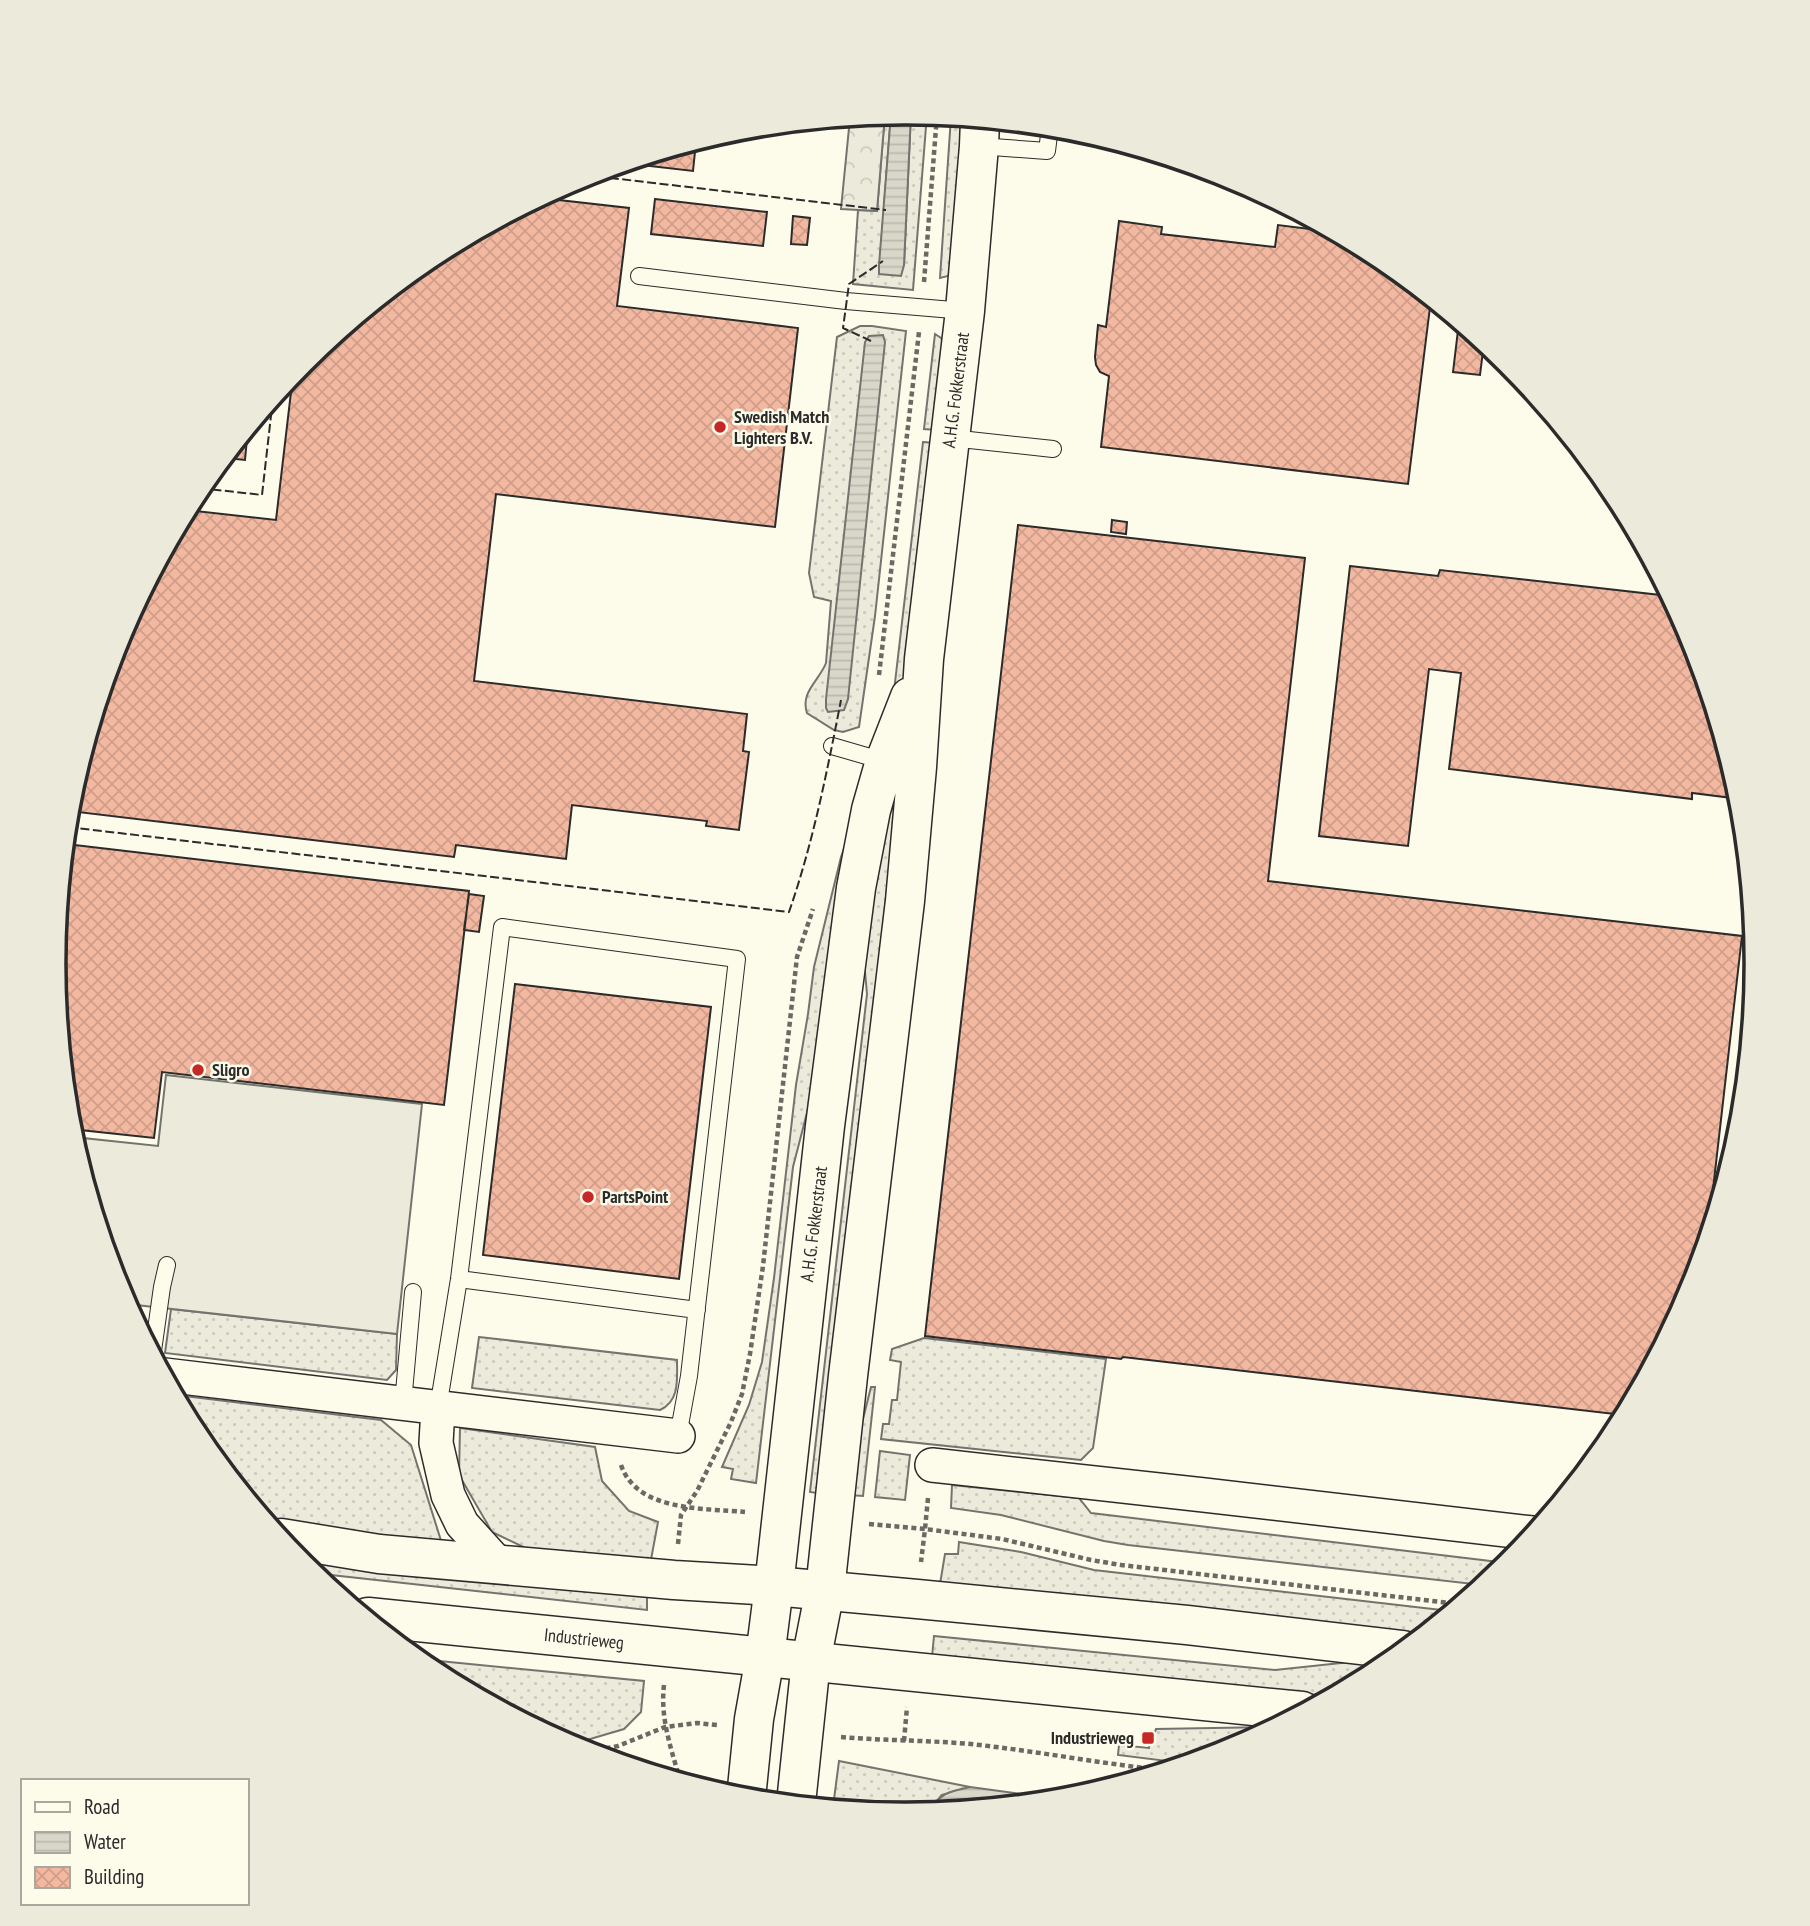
<svg xmlns="http://www.w3.org/2000/svg" width="1810" height="1926" font-family="'PT Sans Narrow',sans-serif">
<style>
.grass{fill:url(#grass-dots);stroke:#74746e;stroke-width:2}
.forest{fill:url(#forest-crowns);stroke:#74746e;stroke-width:2}
.parking{fill:#eceadb;stroke:#74746e;stroke-width:2}
.water{fill:url(#water-rules);stroke:#74746e;stroke-width:2}
.building{fill:url(#building-cross-hatch);stroke:#2b2b2b;stroke-width:2}
.lines{fill:none;stroke-linecap:round;stroke-linejoin:round}
.lane-casing{stroke:#2b2b2b;stroke-width:18}
.street-casing{stroke:#2b2b2b;stroke-width:36}
.secondary-casing{stroke:#2b2b2b;stroke-width:41}
.primary-casing{stroke:#2b2b2b;stroke-width:41}
.path{stroke:#6a6964;stroke-width:4.5;stroke-dasharray:5 3.5;stroke-linecap:butt}
.lane{stroke:#fdfbea;stroke-width:16}
.street{stroke:#fdfbea;stroke-width:33}
.secondary{stroke:#fdfbea;stroke-width:38}
.primary{stroke:#fdfbea;stroke-width:38}
.fence{stroke:#2b2b2b;stroke-width:2;stroke-dasharray:9 3.5;stroke-linecap:butt}
.poi-dot{fill:#c62828;stroke:#fdfbea;stroke-width:2.5}
.labels{text-anchor:middle;stroke-width:5;stroke-linejoin:round;paint-order:stroke}
.street-label{font-size:18px;fill:#2b2b2b;stroke:#fdfbea}
.poi-label{font-size:18px;font-weight:bold;fill:#2b2b2b;stroke:#fdfbea;text-anchor:start}
.rim{fill:none;stroke:#2b2b2b;stroke-width:3.5}
</style>
<defs>
<pattern id="grass-dots" width="8" height="8" patternUnits="userSpaceOnUse" patternTransform="scale(1.75)"><rect width="8" height="8" fill="#ecebdb"/><path d="M2 2h.1M6 6h.1" fill="none" stroke="#cbcabc" stroke-width="1.8" stroke-linecap="round"/></pattern>
<pattern id="forest-crowns" width="20" height="18" patternUnits="userSpaceOnUse" patternTransform="scale(1.75)"><rect width="20" height="18" fill="#ecebdb"/><path d="M2 6a3 3 0 1 1 6 0M12 15a3 3 0 1 1 6 0" fill="none" stroke="#cbcabc"/></pattern>
<pattern id="water-rules" width="6" height="5" patternUnits="userSpaceOnUse" patternTransform="scale(1.75)"><rect width="6" height="5" fill="#d8d7c9"/><path d="M0 2.5h6" fill="none" stroke="#bab9ad"/></pattern>
<pattern id="building-cross-hatch" width="8" height="8" patternUnits="userSpaceOnUse" patternTransform="scale(1.75)"><rect width="8" height="8" fill="#f2b8a0"/><path d="M0 0l8 8M0 8l8-8" fill="none" stroke="#d09e8a"/></pattern>
</defs>
<rect width="100%" height="100%" fill="#fdfbea"/>
<!-- grass -->
<path class="grass" d="M911,113L927,114L913,290L853,284L858,210L877,211L885,114H891L879,273L904,265Z
M951,117L963,118L954,266L948,276L940,278Z
M860,326H872L906,331L875,616L859,727L843,732L834,730L807,713C800,692 819,681 826,663L831,601L814,597L809,573L837,337Z
M935,334L944,340L937,430L924,429Z
M923,442L935,443L907,706L891,717Z
M897,791L824,1494L810,1492L867,994L860,916L878,829Z
M854,820L810,1101L793,1167L756,1483L731,1479L733,1469L722,1467L749,1405L762,1362L774,1278L796,1085L808,1014L814,967L841,857Z
M171,1309L397,1334L396,1370L387,1380L165,1353Z
M479,1337L677,1360C677,1379 680,1401 660,1410L472,1388Z
M924,1338L1106,1359L1093,1448L1081,1460L881,1439L883,1424H889L892,1400H897L901,1362L890,1360L892,1349Z
M871,1387H875L863,1496L849,1495L853,1459Z
M176,1395L381,1420L411,1445L443,1547L316,1530L268,1521L197,1435Z
M460,1428L595,1447L602,1481L629,1511L658,1522L650,1565L540,1555L492,1532L459,1475Z
M880,1451L910,1455L905,1500L875,1497Z
M952,1485L1079,1498L1091,1513L1507,1563L1482,1585L1128,1545L1104,1541L1001,1515L951,1508Z
M959,1542L1021,1552L1094,1570L1450,1611L1421,1634L1312,1621L940,1584L945,1554H958Z
M293,1552L647,1587V1610L313,1573L303,1564Z
M934,1636L1275,1670L1360,1661L1385,1664L1377,1671L1329,1696L932,1657Z
M419,1659L644,1681L641,1712L624,1729L580,1742L564,1741L432,1670Z
M1271,1727L1230,1749L1183,1763L1118,1755L1119,1745L1149,1748L1151,1731L1155,1732L1156,1729Z
M839,1761L970,1787L942,1795L927,1812L905,1814L833,1807Z"/>
<!-- forest -->
<path class="forest" d="M885,114L877,211L841,209L850,118Z"/>
<!-- parking -->
<path class="parking" d="M166,1075L422,1104L397,1334L127,1304L119,1288L73,1137L158,1146Z"/>
<!-- water -->
<path class="water" d="M905,112L911,113L904,265L901,276L879,274V265L891,114Z
M883,335L885,342L848,699L844,710L828,712L826,708V699L865,342L869,336Z
M970,1787L1059,1799L927,1812C943,1793 946,1792 970,1787Z"/>
<!-- building -->
<path class="building" d="M1064,128L1071,129L1125,145L1063,138Z
M696,142L693,171L624,163Z
M541,198L629,208L617,306L798,328L775,527L496,494L474,681L747,714L743,751L749,752L739,830L706,826L707,821L572,805L566,859L456,845L454,857L69,811L71,797L119,637L187,510L276,520L293,375L304,361L433,255Z
M655,199L767,212L763,246L651,234Z
M793,216L810,218L807,245L791,244Z
M1119,221L1162,227L1161,234L1275,247L1278,225L1334,232L1378,256L1431,299L1408,484L1101,447L1109,376L1100,372L1096,365L1095,357L1098,325L1106,327Z
M1459,322L1484,343L1480,375L1453,372Z
M248,428L245,460L225,458Z
M1112,520L1127,522L1126,534L1111,532Z
M1018,525L1305,558L1268,881L1742,936L1708,1233L1691,1289L1623,1415L1123,1357L1121,1359L925,1336Z
M1350,566L1438,576L1440,570L1669,596L1691,638L1740,799L1692,793V799L1449,769L1461,673L1429,669L1408,846L1319,836Z
M66,844L469,891L444,1105L162,1072L154,1138L71,1129L54,963Z
M469,894L484,896L479,932L464,930Z
M515,984L711,1007L679,1279L483,1255Z"/>
<g class="lines">
<defs>
<path id="lane" d="M979,146L1047,151L1050,127
M639,276L846,301L965,311
M951,438L1053,449
M832,746L887,762
M459,1279L697,1310
M153,1351L162,1287L167,1265
M403,1403L413,1292
M438,1408L459,1279L502,927L737,959L689,1376L678,1436"/>
<path id="street" d="M165,1375L678,1436
M438,1408L436,1443L448,1495L462,1524L499,1565
M932,1465L1204,1495L1532,1533"/>
<path id="secondary" d="M746,1798L754,1719L765,1657L774,1586L825,1126L856,888L871,810L885,761L910,697
M796,1803L811,1661L825,1590L848,1376L905,901L917,767L924,659L965,311L979,146L980,120"/>
<path id="primary" d="M281,1538L379,1554L674,1580L774,1586L917,1599L1187,1625L1403,1650
M368,1617L1302,1711"/>
</defs>
<!-- lane casing -->
<use href="#lane" class="lane-casing"/>
<!-- street casing -->
<use href="#street" class="street-casing"/>
<!-- secondary casing -->
<use href="#secondary" class="secondary-casing"/>
<!-- primary casing -->
<use href="#primary" class="primary-casing"/>
<!-- path -->
<path class="path" d="M924,282L937,115
M879,675L919,332
M621,1465C637,1512 704,1508 745,1512
M928,1498L925,1529L1002,1539L1091,1560L1121,1565L1459,1604
M869,1524L925,1529L921,1562
M678,1544L681,1515L697,1491L731,1422L742,1394L750,1354L763,1266L797,957L813,909
M664,1685C660,1718 671,1748 680,1780
M841,1737C887,1741 934,1740 980,1745C1040,1752 1100,1763 1160,1770
M904,1741L907,1707
M589,1752L618,1746L665,1727L697,1723L717,1725"/>
<!-- lane -->
<use href="#lane" class="lane"/>
<!-- street -->
<use href="#street" class="street"/>
<!-- secondary -->
<use href="#secondary" class="secondary"/>
<!-- primary -->
<use href="#primary" class="primary"/>
<!-- fence -->
<path class="fence" d="M585,175L886,210
M871,341L843,328L849,284L883,261
M200,488L262,495L273,398
M68,827L789,912C813,843 827,772 841,700"/>
</g>
<!-- markers -->
<g class="poi-dot">
<circle cx="720" cy="427" r="7"/>
<circle cx="198" cy="1070" r="7"/>
<circle cx="588" cy="1197" r="7"/>
<rect x="1141" y="1731" width="14" height="14" rx="3.5"/>
</g>
<g class="labels">
<!-- street labels -->
<g class="street-label">
<text transform="translate(956 390) rotate(-83)" y="6">A.H.G. Fokkerstraat</text>
<text transform="translate(814 1224) rotate(-83)" y="6">A.H.G. Fokkerstraat</text>
<text transform="translate(584 1639) rotate(6)" y="6">Industrieweg</text>
</g>
<!-- poi labels -->
<g class="poi-label">
<text x="734" y="423">Swedish Match<tspan x="734" dy="21">Lighters B.V.</tspan></text>
<text x="212" y="1076">Sligro</text>
<text x="602" y="1203">PartsPoint</text>
<text x="1134" y="1744" text-anchor="end">Industrieweg</text>
</g>
</g>
<!-- crop -->
<path d="M0 0H1810V1926H0ZM904 125H906A838 838 0 0 1 1744 963V964A838 838 0 0 1 906 1802H904A838 838 0 0 1 66 964V963A838 838 0 0 1 904 125Z" fill="#eceadb" fill-rule="evenodd"/>
<path class="rim" d="M904 125H906A838 838 0 0 1 1744 963V964A838 838 0 0 1 906 1802H904A838 838 0 0 1 66 964V963A838 838 0 0 1 904 125Z"/>
<!-- legend -->
<rect x="21" y="1779" width="228" height="126" fill="#fdfbea" stroke="#a9a89e" stroke-width="2"/>
<rect x="35" y="1802" width="35" height="10" fill="#fdfbea" stroke="#a9a89e" stroke-width="2"/>
<text x="84" y="1814" font-size="21" fill="#2b2b2b">Road</text>
<rect x="35" y="1832" width="35" height="21" fill="url(#water-rules)" stroke="#a9a89e" stroke-width="2"/>
<text x="84" y="1849" font-size="21" fill="#2b2b2b">Water</text>
<rect x="35" y="1867" width="35" height="21" fill="url(#building-cross-hatch)" stroke="#a9a89e" stroke-width="2"/>
<text x="84" y="1884" font-size="21" fill="#2b2b2b">Building</text>
</svg>
